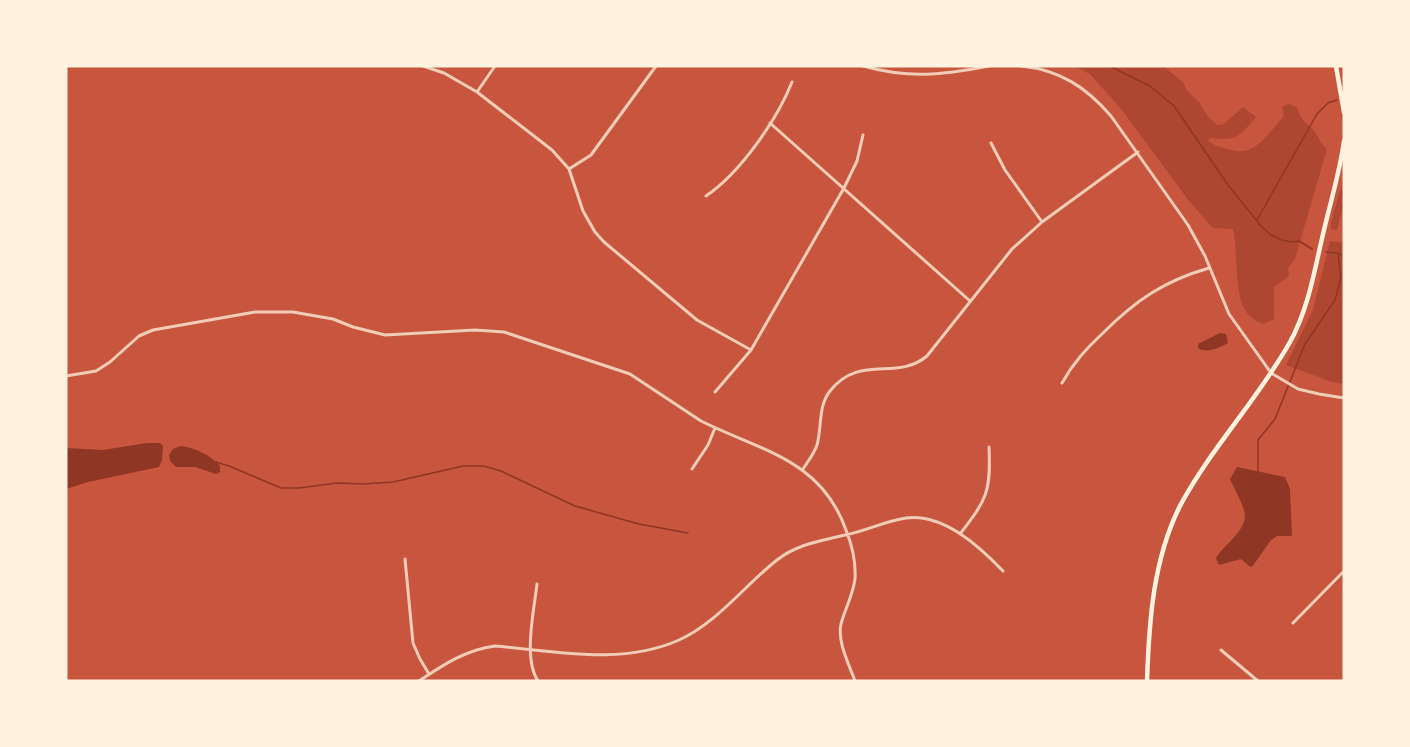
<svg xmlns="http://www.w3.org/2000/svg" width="1410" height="747" font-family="Signika,sans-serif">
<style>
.green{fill:#ae4732}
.water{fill:#8f3625}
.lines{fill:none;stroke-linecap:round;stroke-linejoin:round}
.stream{stroke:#8f3625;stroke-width:1.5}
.minor{stroke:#f1ccb7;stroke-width:3}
.secondary{stroke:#fff3e0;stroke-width:4.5}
</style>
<rect width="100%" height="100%" fill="#c8553d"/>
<!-- green -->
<path class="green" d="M1073,66H1163L1183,82L1187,91L1199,102L1208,117L1217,125L1224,124L1243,107L1256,117C1239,137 1237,141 1210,138L1208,141C1215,146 1222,148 1231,150C1256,157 1268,133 1284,116L1282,107L1288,104L1297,107C1302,125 1306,120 1315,132C1320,138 1319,142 1327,149L1295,259L1288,268L1289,276L1274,287V319L1263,324C1259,322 1254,320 1251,317C1232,302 1239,252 1233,229L1213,228L1189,201L1122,110L1090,74Z
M1344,177V203L1337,230L1331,229V223Z
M1330,241L1344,243V384L1329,381L1286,365L1313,310Z"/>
<!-- water -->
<path class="water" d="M1220,333L1226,334L1228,343C1218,348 1208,354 1198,348V344Z
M147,443H160L163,446L162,460L159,467L88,482L66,489V448L103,450Z
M181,446C196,448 210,455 220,466V472L216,474L195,467H176L170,461L169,455L173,449Z
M1237,467L1285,477L1290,489L1292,536H1277L1271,540L1252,567L1249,566L1241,559L1219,565L1216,558C1224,544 1250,529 1244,510C1241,500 1234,488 1230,479Z"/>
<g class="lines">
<!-- stream -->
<path class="stream" d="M1109,66L1150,86L1174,106L1228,185L1261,226L1271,235L1282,240L1291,242L1299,241L1312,249
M1257,220L1317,114L1328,103L1337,100
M1326,252L1338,253L1344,256
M216,462L229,466L281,488H299L337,483L364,484L393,482L463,466H484L501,471L575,506L639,524L688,533
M1258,471V440L1275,419L1305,344L1335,300L1341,278L1338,253"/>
<!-- minor -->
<path class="minor" d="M423,66L444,73L477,92L552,150L569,169L583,211L595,232L604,242L697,320L751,350
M863,66C910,79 942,75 989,66
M1021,66C1060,70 1086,87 1111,116L1188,225L1205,256L1229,314L1271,373L1298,389L1319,394L1344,398
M477,92L495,66
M770,123L970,301
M991,143L1005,170L1042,222
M569,169L591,155L656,66
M706,196C740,173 777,120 792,82
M66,376L96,371L110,362L139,336L153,330L255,312H293L333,319L353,327L385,335L475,330L504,332L630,374L701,421C761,451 821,459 846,530C852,545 856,563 855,579C853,595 845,609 841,624C837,642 849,664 855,681
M1062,383C1073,363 1086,349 1103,333C1136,300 1164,281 1209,268
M715,392L751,350L844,188L857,161L863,135
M692,469L708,445L715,428
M803,469C808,461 814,454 817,445C822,427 818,406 830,391C860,353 896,382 927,356L1012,249L1042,222L1138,152
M960,534C987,499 991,492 989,447
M405,559L413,643L420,659L429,674
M537,584C534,611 523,659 538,681
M1293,623L1344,571
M1221,650L1258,681
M419,681C443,665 465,650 495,646C555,651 621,666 679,640C717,623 745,585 777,560C797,544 821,541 845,535C866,531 885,521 906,518C943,513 979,546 1003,571"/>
<!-- secondary -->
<path class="secondary" d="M1336,66L1344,112
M1147,681C1149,622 1153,558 1181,504C1212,447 1258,399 1290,342C1309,308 1315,267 1324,230C1331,200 1340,171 1344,141"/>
</g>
<!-- border -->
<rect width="1410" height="747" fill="none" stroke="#fff3e0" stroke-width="135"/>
</svg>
